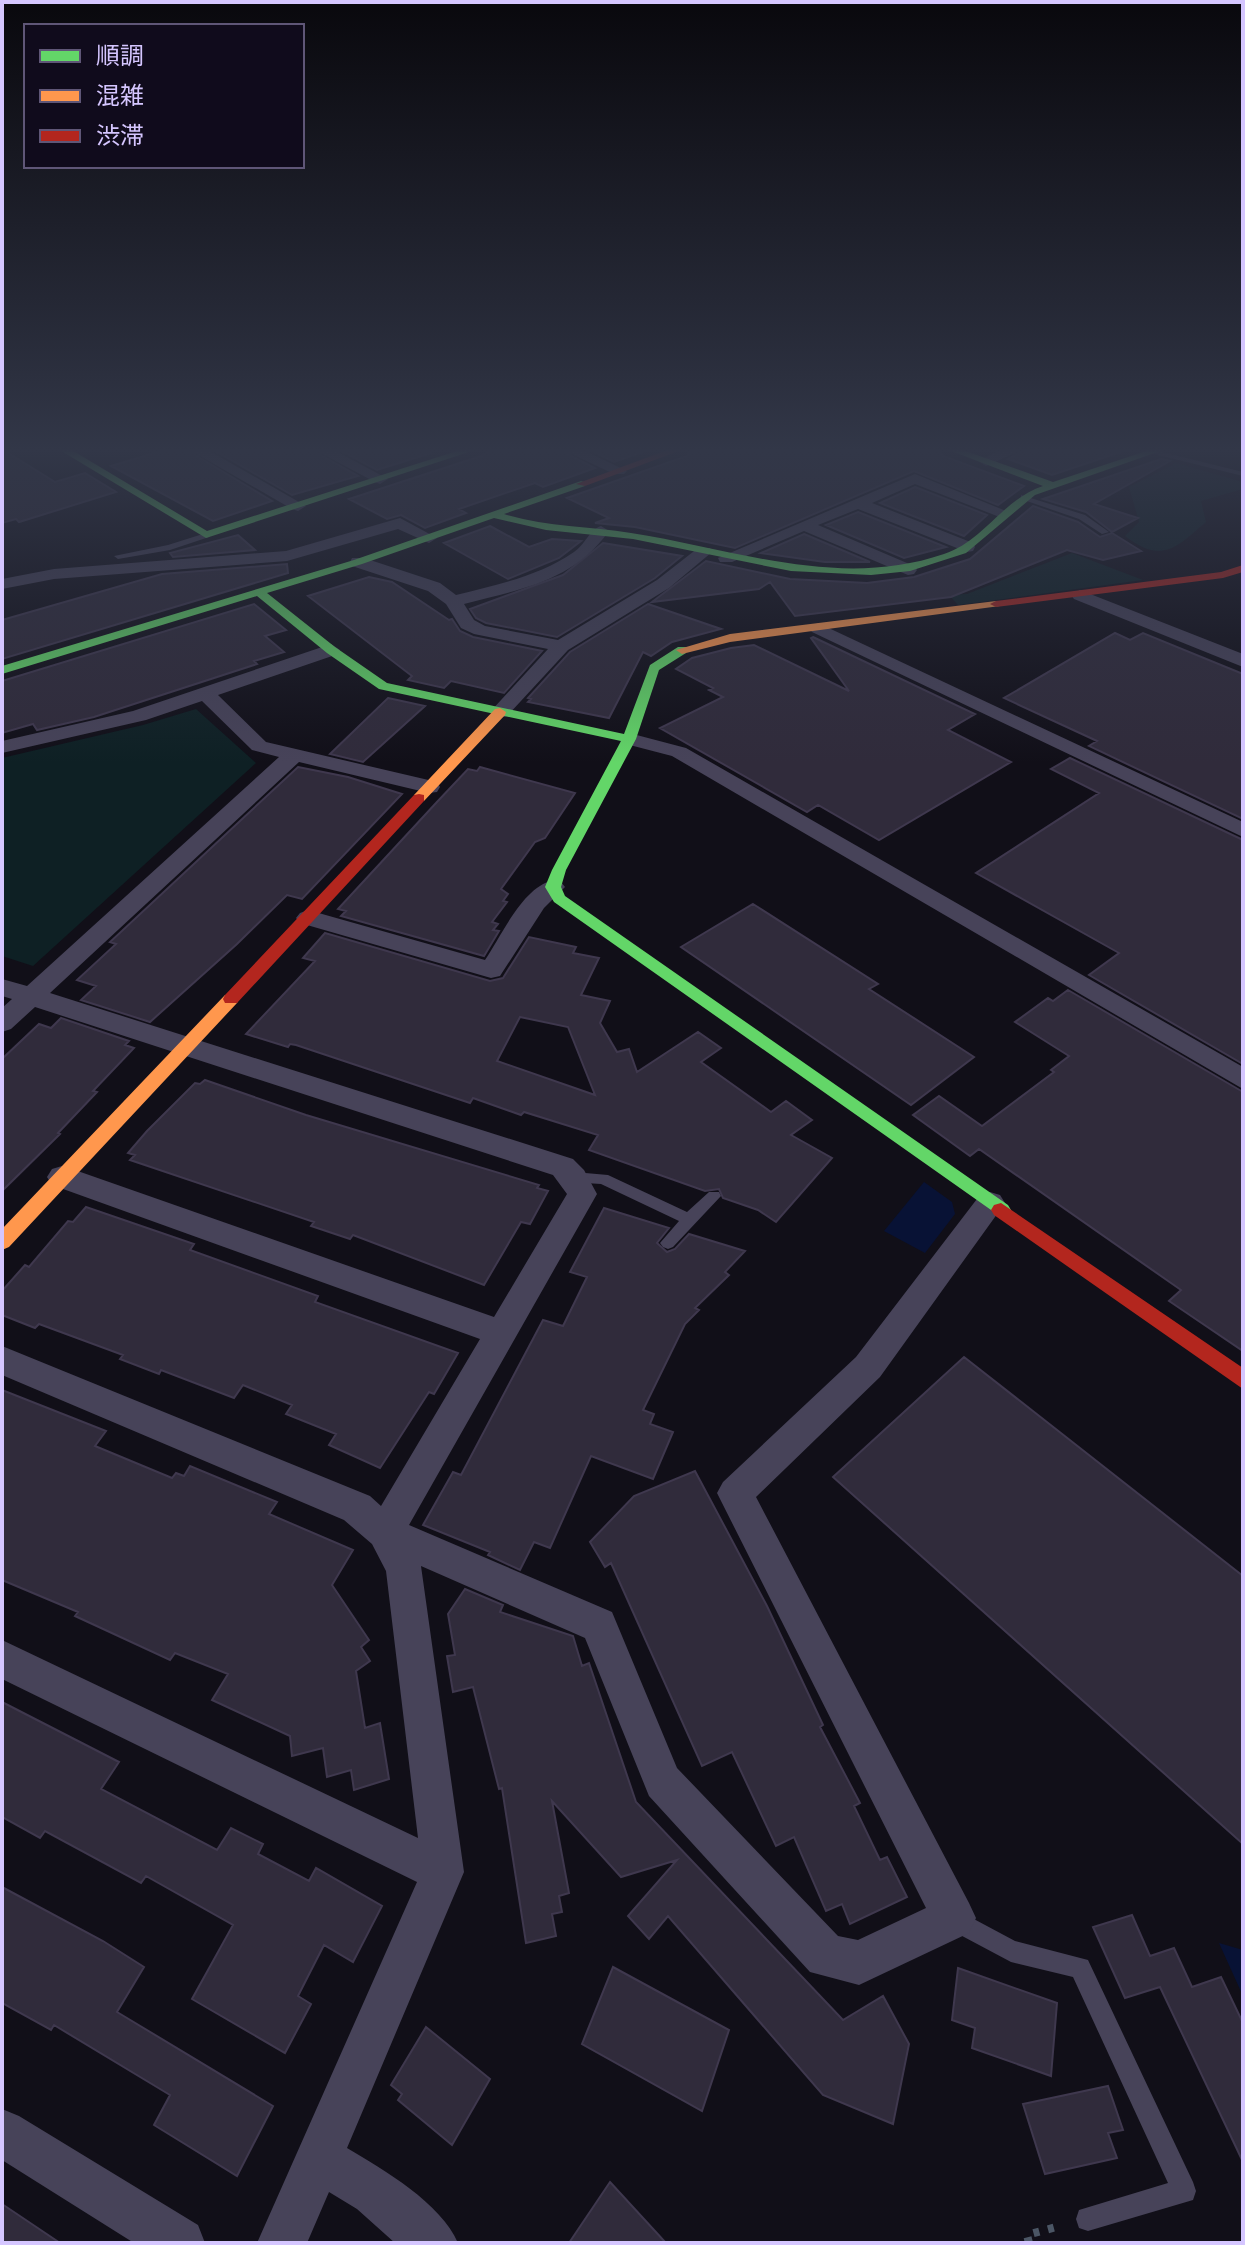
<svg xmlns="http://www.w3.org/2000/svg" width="1245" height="2245" font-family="'Fira Sans Condensed','Noto Sans JP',sans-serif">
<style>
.green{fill:#0e2024}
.water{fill:#081235}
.building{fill:#302b3b;stroke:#3f384e;stroke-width:2;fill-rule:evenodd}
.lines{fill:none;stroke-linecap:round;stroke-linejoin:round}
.path{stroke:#4b5665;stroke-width:8;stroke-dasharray:6 9;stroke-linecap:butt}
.lane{fill:#474359;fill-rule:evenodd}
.street{fill:#474359;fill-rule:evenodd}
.fast{fill:#63d668;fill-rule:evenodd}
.slow{fill:#ff974d;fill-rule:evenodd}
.jam{fill:#b3261e;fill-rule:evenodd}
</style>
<rect width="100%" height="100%" fill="#110f18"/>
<!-- green -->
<path class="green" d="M1176,463L1243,482V489L1201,501L1206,522C1177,547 1162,565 1125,536L1139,522L1129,487Z
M1072,553L1143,580L958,605L949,595L967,594Z
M196,709L256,763L33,966L2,956V758L143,725Z"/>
<!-- water -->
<path class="water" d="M924,1182L952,1202L955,1214L925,1253L884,1231Z
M1219,1943L1243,1950V1996Z"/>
<!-- building -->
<path class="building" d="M2,449L55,482L85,473L116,492L19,522L16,519L2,523Z
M167,449H185L272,501L213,521L111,466Z
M212,449H310L358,476L292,495Z
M338,449H380L387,452L422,449L431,453L377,470Z
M493,449H558L595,468L543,487L535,483L459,509L466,513L425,528L401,515L387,519L349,499L481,456Z
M588,449H651L614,462Z
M692,449H938L943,456L1024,486L998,505L914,471L735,548L635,527L595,523L609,518L567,498L687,456Z
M1026,449H1130L1052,475L1008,459Z
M1161,459L1170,461L1094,504L1138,518L1112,532L1086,512L1043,499Z
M915,487L987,515L964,536L880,503Z
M1033,506L1078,522L1100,537L1112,533L1141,551L1103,560L1067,550L951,597L795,616L770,582L759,589L652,602L706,561L790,579L867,583L914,577L970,559Z
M858,512L946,547L904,558L826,525Z
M490,526L529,547L552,539L581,541L559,558L508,579L444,543Z
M804,534L870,562H825L761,553Z
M238,535L255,550L173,557L170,553Z
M603,543L682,556L655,578L557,637L486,623L476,618L470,609L563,575Z
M287,564L288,573L2,659V620L162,574Z
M369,577L392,582L449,620L452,619L460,631L473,637L542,651L504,693L451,681L444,688L408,680L412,676L308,596Z
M254,604L286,630L265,636L284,652L254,661L257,664L94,717L37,730L33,724L2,733V681Z
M648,604L721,629L672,642L651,656L643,652L609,718L528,702L531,699L528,698L570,652Z
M1115,633L1130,640L1143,633L1243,674V819L1089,746L1097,741L1004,698Z
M813,637L975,714L948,730L1011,762L879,840L818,805L807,812L660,728L723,697L709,690L713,688L676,669L692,658L731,648L754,645L849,691L811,638Z
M388,698L425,706L363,762L330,754Z
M1070,758L1243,840V1064L1089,975L1119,953L976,873L1099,793L1051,769Z
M298,767L348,777L402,794L302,899L287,895L237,944L150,1022L81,1000L96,986L77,980L116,944L110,942Z
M480,767L575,793L545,838L535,842L501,889L508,894L503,901L507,902L492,922L498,924L493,930L499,931L484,956L341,916L346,911L338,909L436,803L468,769L477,771Z
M753,904L878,984L869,989L974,1057L911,1105L681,947Z
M325,933L490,981L503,978L529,937L576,947L573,953L599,958L581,995L610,1001L600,1023L617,1052L629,1049L637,1072L698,1032L721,1048L701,1062L771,1112L786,1101L812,1120L791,1135L832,1158L776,1222L758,1210L723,1198L719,1189L705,1191L589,1150L598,1135L524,1112L521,1115L473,1098L470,1103L296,1045L290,1044L288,1047L246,1034L315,961L303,958ZM520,1017L568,1027L595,1095L497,1061Z
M1068,990L1243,1092V1351L1169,1301L1181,1290L979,1149L970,1156L913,1115L939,1096L982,1126L1054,1072L1051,1070L1069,1056L1015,1022L1048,998L1053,1001Z
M61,1018L129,1041L125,1045L134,1048L93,1091L97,1092L58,1133L60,1134L2,1191V1059L39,1024L51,1028Z
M205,1080L306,1115L539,1185L537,1188L548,1191L530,1224L521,1222L484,1285L353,1235L350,1239L311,1226L314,1222L130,1160L135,1155L128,1153L147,1131L195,1083L200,1084Z
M86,1207L194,1244L190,1250L318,1296L315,1302L458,1353L434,1394L429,1392L380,1468L329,1445L336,1434L286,1414L292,1405L243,1385L234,1398L161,1370L159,1374L120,1359L123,1355L39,1324L35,1328L2,1315V1291L25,1265L29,1267L68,1221L73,1222Z
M604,1208L669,1228L657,1243L667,1252L675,1249L689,1234L745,1251L725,1272L729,1275L695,1308L699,1310L685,1324L643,1410L654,1414L650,1424L673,1432L653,1479L591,1456L550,1548L534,1542L520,1570L488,1555L490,1552L423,1525L453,1472L461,1475L543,1320L563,1326L587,1277L570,1272Z
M964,1357L1243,1576V1844L833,1477Z
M2,1390L106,1431L95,1446L172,1478L176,1473L184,1476L190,1466L277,1502L269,1514L353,1550L332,1585L369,1640L361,1647L370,1661L356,1671L365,1728L380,1723L389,1779L354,1790L351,1770L327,1777L323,1748L292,1756L290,1736L212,1700L228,1674L175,1653L170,1660L75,1616L78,1612L2,1580Z
M695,1471L767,1606L823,1725L820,1727L860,1803L854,1806L880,1860L887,1857L907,1897L850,1924L842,1904L826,1911L794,1837L776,1846L732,1752L702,1766L611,1563L605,1567L590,1542L634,1496Z
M465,1589L503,1605L500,1612L573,1636L582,1666L589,1663L636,1802L843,2020L883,1996L909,2044L893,2124L823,2095L668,1916L649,1939L628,1916L677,1860L621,1877L552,1801L569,1893L559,1896L562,1912L552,1914L556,1936L526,1943L502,1788L499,1789L473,1687L453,1692L447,1656L455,1655L448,1614Z
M2,1702L119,1762L101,1789L217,1850L231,1828L263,1844L258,1854L309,1881L316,1868L382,1906L353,1962L324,1945L298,1996L311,2004L285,2053L192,1999L233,1925L146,1876L141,1883L45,1831L40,1838L2,1817Z
M2,1887L103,1941L144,1967L117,2012L273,2106L237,2176L154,2125L170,2095L54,2025L51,2030L2,2003Z
M1132,1915L1150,1956L1174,1948L1192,1987L1221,1977L1243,2023V2162L1160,1987L1125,1998L1093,1927Z
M613,1967L729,2030L702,2111L582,2044Z
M958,1968L1057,2003L1051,2076L972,2048L975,2028L952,2020Z
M426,2027L490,2079L452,2145L398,2100L402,2094L391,2085Z
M1108,2086L1123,2130L1108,2133L1117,2158L1045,2174L1023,2104Z
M610,2182L666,2243H569Z
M2,2204L60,2243H2Z"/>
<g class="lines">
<!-- path -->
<path class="path" d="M1029,2243L1027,2235L1060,2226"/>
<!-- lane -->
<path class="lane" d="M1150,449L1243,472V476L1150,453Z
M1021,495L1085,515L1109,532L1102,534L1079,519L1021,499Z
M206,533L210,535L209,537L170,550L118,559L114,556L168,545Z
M574,1172L608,1175L687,1212L709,1192H719L721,1196L673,1247L668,1249L663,1247L660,1243L679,1221L601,1184L569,1182L567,1178L569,1174Z
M957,1910L1015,1941L1088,1960L1193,2182L1196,2191L1193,2200L1088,2231L1079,2228L1076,2219L1079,2210L1168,2183L1073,1977L1011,1962L949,1929L946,1921L949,1913Z"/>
<!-- street -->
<path class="street" d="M188,449H206L306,506L298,511L292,509Z
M313,449H332L388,479L380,484L375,482Z
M561,449H581L627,471L624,474H614Z
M1003,449H1023L991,464L986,466L978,461Z
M915,474L1011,513L1003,518L997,516L915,484L872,503L973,543L975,547L973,551L967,552L858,509L818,525L914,566L917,570L914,574L908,575L804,531L732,562H720L718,558Z
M400,518L437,538L429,543L398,529L287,561L54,579L2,589V579L54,569L286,551Z
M601,526L609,531C572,582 521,589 464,604L474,620L485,626L558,640L657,580L698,548H710L712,552L669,588L568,650L507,716L500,718L490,712L548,649L474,634L461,628L446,604L428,591L352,566L350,562L352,558H364L440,583L456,595C497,585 539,576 574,552C585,545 589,530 601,526Z
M1080,590L1243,654V667L1074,599L1071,595Z
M818,623L1243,822V837L812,632L809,628Z
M331,644L340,650L338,654L218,695L266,742L437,782L440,787L437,792L429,793L299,762L50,993L573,1159L584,1170L597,1194L409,1525L612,1612L677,1768L838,1936L858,1940L926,1908L717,1493L723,1482L856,1357L980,1195L990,1192L1000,1195L1005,1203L880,1377L756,1497L969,1903L976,1918L969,1933L859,1985L810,1972L649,1796L585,1638L421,1566L464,1872L347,2148C384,2170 441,2203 458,2243H395L357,2209L329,2192L307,2243H257L417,1882L2,1679V1640L418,1838L386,1571L372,1544L344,1520L2,1375V1346L370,1496L381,1506L480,1339L52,1185L47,1177L52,1169L62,1166L72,1169L494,1317L567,1194L553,1175L35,1007L11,1029L2,1032V1008L12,999L2,996V979L27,986L279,757L252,750L202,701L146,720L2,753V741L133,711Z
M629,733L686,748L1243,1067V1089L672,756L622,743L619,739L622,735Z
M553,880L561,882L565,887L544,908L500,976L491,978L300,923L296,918L300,913L308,910L485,960C502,935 522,888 553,880Z
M2,2109L19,2116L198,2225L205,2243H134L2,2160Z"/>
<!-- fast -->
<path class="fast" d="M58,449H70L207,531L463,449H478L206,538Z
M946,449H960L1053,482L1152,449H1166L1035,495L966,553L910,571L871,575L791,571L633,539L546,530L494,518L362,564L267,593L335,647L387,683L624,734L650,665L678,647H686V653L659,670L636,739L566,870L561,887L565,896L1008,1205L1011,1210L1008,1215L1001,1217L554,902L545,887L552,870L621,741L379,689L327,653L257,596L2,674V666L354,560L581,481L585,482V486L504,514C545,527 589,526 631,533C735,549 839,590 944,554C984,541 1003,499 1043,486Z"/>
<!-- slow -->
<path class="slow" d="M996,601L1000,602V606L730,642L682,654L676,650L730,634Z
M500,708L506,712L505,715L424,801H414V795L495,709Z
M231,994L239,999L237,1003L9,1247L2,1250V1229L225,995Z"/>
<!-- jam -->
<path class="jam" d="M670,449H684L585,486L576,484Z
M1243,565V572L1223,578L996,607L990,604L996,601L1221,572Z
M419,794L424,795V801L237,1003H225L223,999L225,995L414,795Z
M1001,1203L1243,1368V1389L994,1215L991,1210L994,1205Z"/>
</g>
<!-- sky -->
<linearGradient id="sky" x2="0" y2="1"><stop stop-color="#09080d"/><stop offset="0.59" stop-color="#323748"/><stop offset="1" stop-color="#323748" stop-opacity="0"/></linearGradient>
<rect width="1245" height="763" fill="url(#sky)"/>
<!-- border -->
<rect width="1245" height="2245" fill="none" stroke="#d5c6ff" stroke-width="8"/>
<!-- legend -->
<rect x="24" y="24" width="280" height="144" fill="#100b1c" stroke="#5f5677" stroke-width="2"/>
<rect x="40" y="50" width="40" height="12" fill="#63d668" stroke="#5f5677" stroke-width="2"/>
<text x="96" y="64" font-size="24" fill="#d5c6ff">順調</text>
<rect x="40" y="90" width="40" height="12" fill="#ff974d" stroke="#5f5677" stroke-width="2"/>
<text x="96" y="104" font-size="24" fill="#d5c6ff">混雑</text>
<rect x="40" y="130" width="40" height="12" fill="#b3261e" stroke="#5f5677" stroke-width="2"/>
<text x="96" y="144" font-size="24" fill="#d5c6ff">渋滞</text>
</svg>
